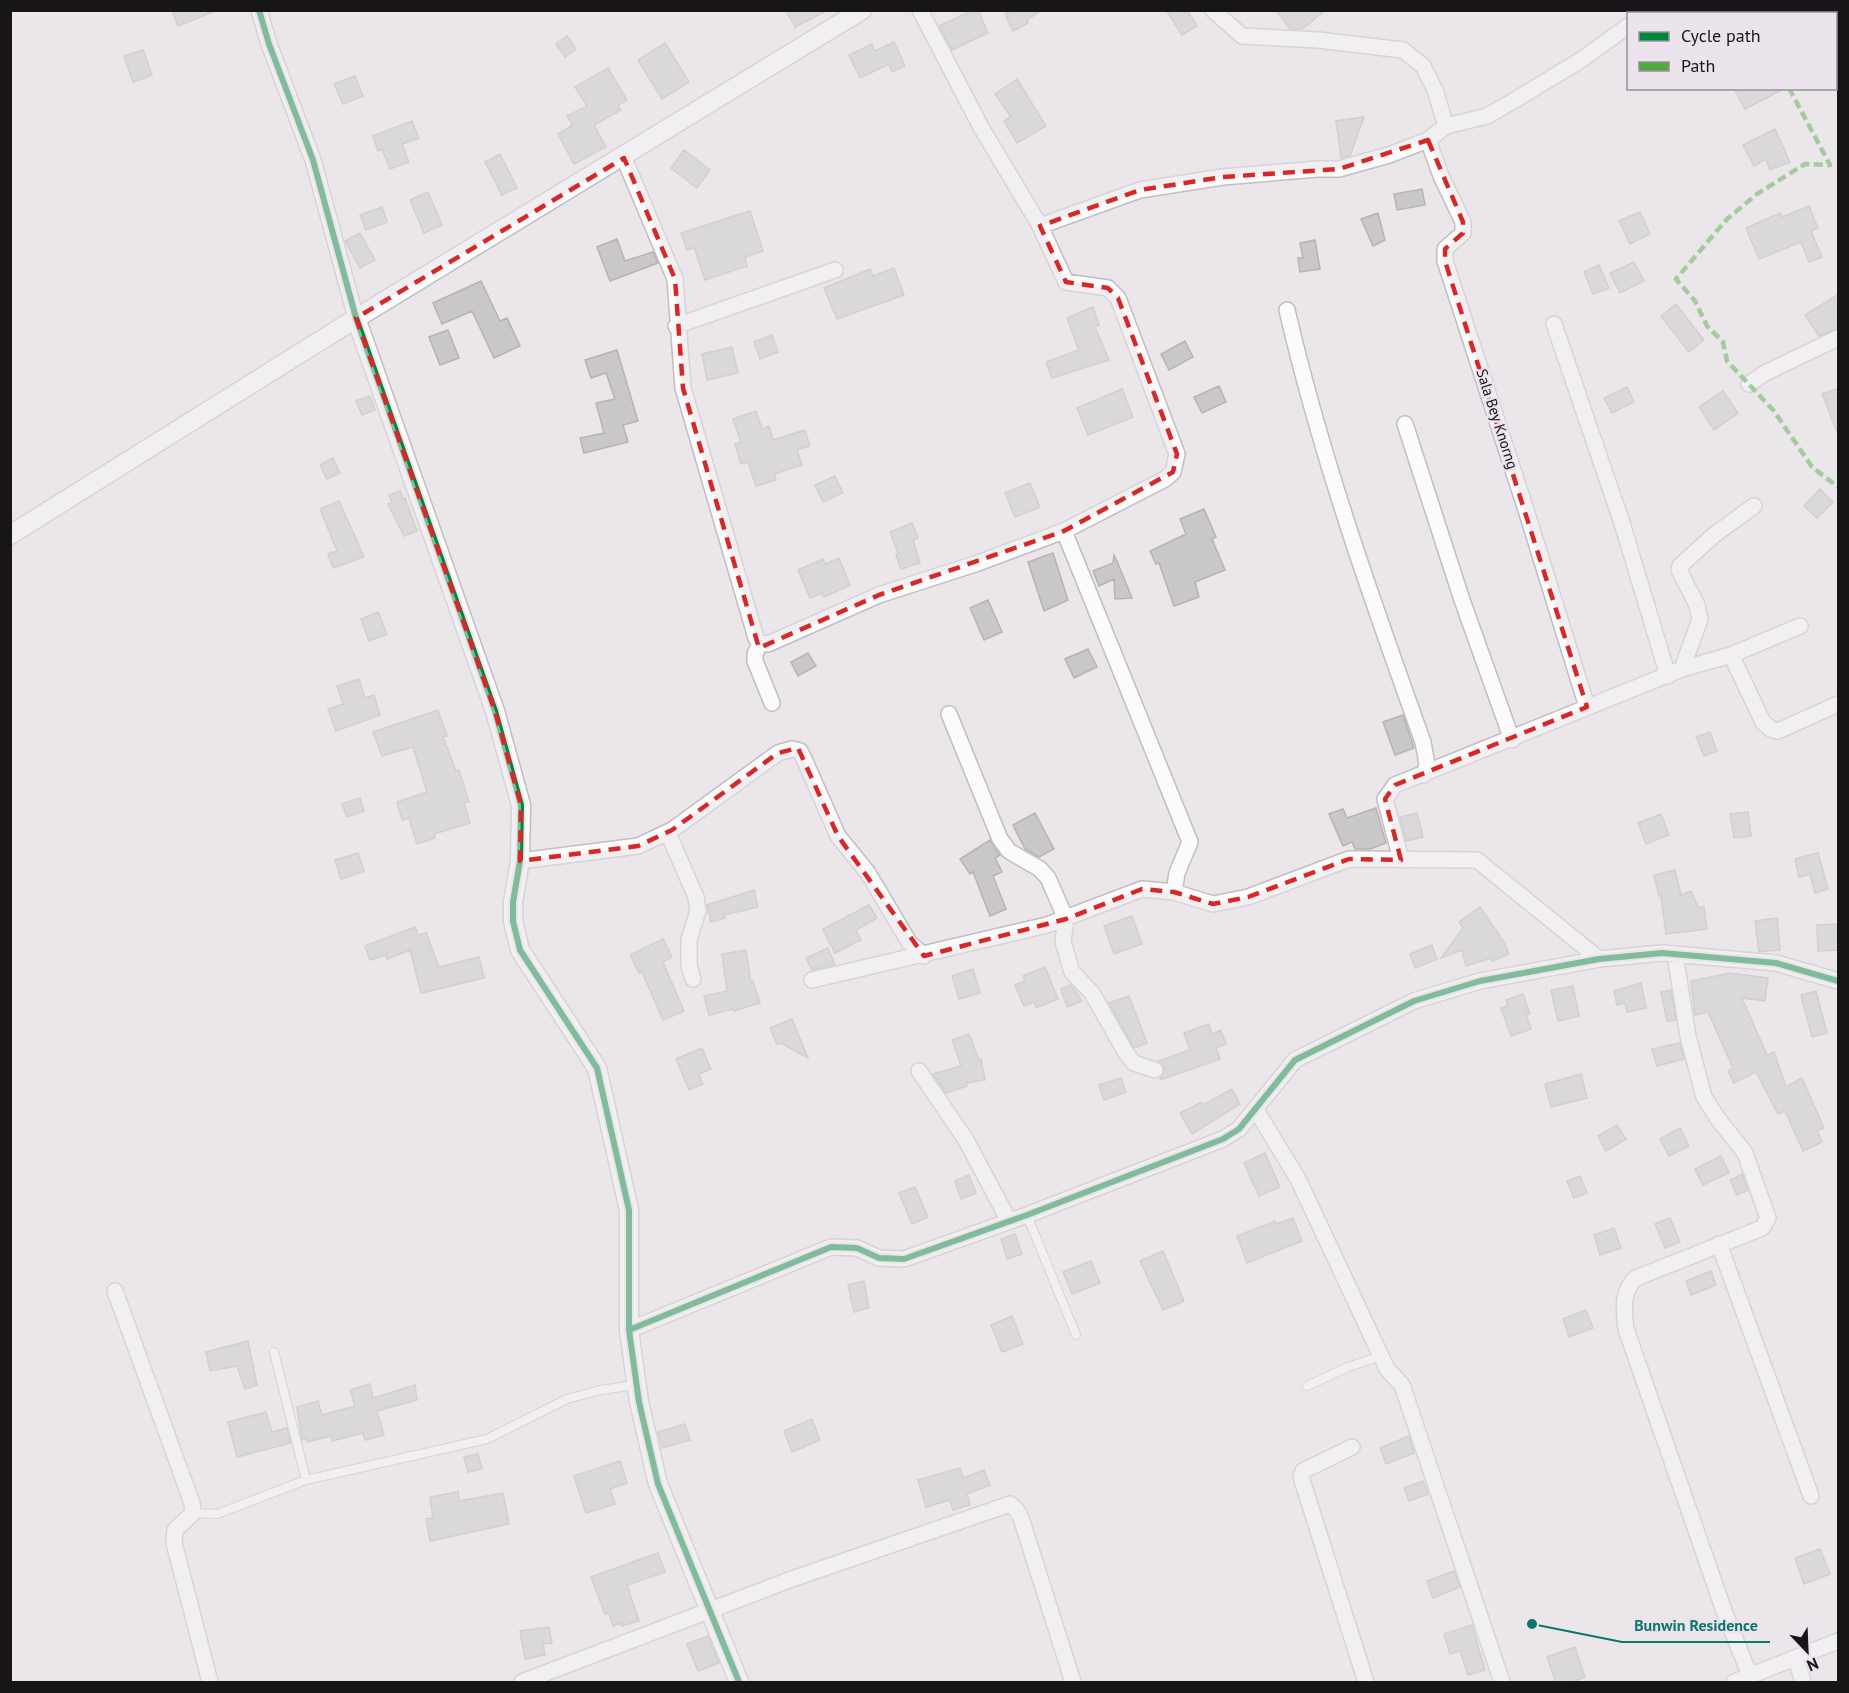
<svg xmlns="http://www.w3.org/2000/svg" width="1849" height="1693" font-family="'PT Sans',sans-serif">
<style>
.building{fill:#cac7ca;stroke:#b6b3b6;stroke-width:1.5}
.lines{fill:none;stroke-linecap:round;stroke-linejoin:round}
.service-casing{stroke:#c1bec1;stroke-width:10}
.minor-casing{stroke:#c1bec1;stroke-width:18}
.tertiary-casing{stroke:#c1bec1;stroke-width:21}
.service{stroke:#fcfbfc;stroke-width:8}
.minor{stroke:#fcfbfc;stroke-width:15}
.tertiary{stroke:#fcfbfc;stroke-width:18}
.quiet{stroke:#52a942;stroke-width:4.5;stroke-dasharray:9 4.5;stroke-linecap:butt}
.cycleway-casing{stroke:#ece4ec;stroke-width:10}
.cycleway{stroke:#00873e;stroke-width:6}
.marked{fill:none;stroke:#d62828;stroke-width:4.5;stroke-dasharray:12 8;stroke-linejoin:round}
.labels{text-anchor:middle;stroke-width:5;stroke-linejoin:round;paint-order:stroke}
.street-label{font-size:15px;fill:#181518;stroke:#ece4ec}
.leader{fill:none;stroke:#0f766e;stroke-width:2}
.callout-dot{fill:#0f766e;stroke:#ece4ec;stroke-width:2}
.callout-label{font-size:16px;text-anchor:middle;font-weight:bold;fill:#0f766e;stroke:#ece4ec;stroke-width:5;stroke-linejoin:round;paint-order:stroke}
</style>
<rect width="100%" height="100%" fill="#eae6ea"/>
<!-- building -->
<path class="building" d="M172,10H215V11L178,26Z
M786,10H828L795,27Z
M973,10H978L988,33L952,50L939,26Z
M1013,10H1042L1027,20L1028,23L1013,31L1005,14Z
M1166,10H1187L1197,26L1182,35Z
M1276,10H1326L1302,29H1290Z
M567,36L576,49L565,57L556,44Z
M894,42L905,66L892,72L889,64L860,78L849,55L872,44L875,51Z
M665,43L689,82L662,99L638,60Z
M143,50L152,75L133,82L124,56Z
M608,68L627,100L618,105L621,110L594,125L606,147L574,164L558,134L573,125L567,116L587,106L575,87Z
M355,76L363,96L343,104L334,84Z
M1017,79L1046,126L1017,143L1004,121L1011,117L995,94Z
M1734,88H1786L1745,109Z
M1364,117L1350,156L1341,158L1336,121Z
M412,121L419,138L402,144L409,162L390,169L382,149L378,151L373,136Z
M1775,129L1790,162L1770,170L1766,159L1754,166L1743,145Z
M684,150L710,170L697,188L671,168Z
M500,154L517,188L502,195L485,162Z
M1422,189L1425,205L1397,210L1394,194Z
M428,192L442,225L424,233L410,200Z
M1809,206L1818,228L1811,231L1822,257L1809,262L1801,242L1759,259L1746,228L1780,213L1782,217Z
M382,207L387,222L366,230L360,215Z
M750,211L763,251L745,257L747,266L705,280L694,247L687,250L681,233Z
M1640,212L1650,234L1630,244L1619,221Z
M1378,213L1385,240L1373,246L1361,219Z
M360,233L375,260L360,268L345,241Z
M617,239L625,261L653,252L658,263L610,281L597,247Z
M1315,240L1320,269L1300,272L1298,258H1303L1300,243Z
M1634,262L1644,281L1620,293L1610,273Z
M1599,265L1609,288L1593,294L1584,272Z
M894,268L904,295L837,319L824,288L870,269L873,276Z
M481,281L500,321L507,318L520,346L494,358L472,311L442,324L433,303Z
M1839,294V328L1819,336L1805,315Z
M1676,304L1704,340L1689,352L1661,316Z
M1093,307L1099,325L1095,327L1109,360L1052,378L1046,362L1079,350L1067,318Z
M448,330L459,358L440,365L429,337Z
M772,335L778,352L760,359L754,342Z
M1185,341L1193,357L1169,370L1161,354Z
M732,347L738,373L707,380L702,354Z
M617,350L638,421L623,425L628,442L584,453L580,438L604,433L596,403L615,399L606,373L591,378L585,360Z
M1219,386L1226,402L1202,413L1194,397Z
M1627,387L1634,402L1612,413L1604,398Z
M1839,388V434H1838L1822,394Z
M1122,389L1133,417L1088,435L1077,408Z
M1723,391L1738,413L1714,430L1699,407Z
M370,396L375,410L362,415L356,401Z
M756,411L762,429L769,426L773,440L805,430L810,446L797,450L802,465L774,474L776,480L756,486L748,462L741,464L735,444L741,442L733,419Z
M333,458L340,473L327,479L320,465Z
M835,476L843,493L823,502L815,485Z
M1030,483L1040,507L1015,517L1005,493Z
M1820,489L1833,502L1817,518L1804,506Z
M400,491L403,499L405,498L417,531L404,536L388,504L392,503L389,495Z
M339,501L364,557L333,568L328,554L337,551L320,509Z
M1204,509L1216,537L1212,539L1225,570L1195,582L1199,597L1174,606L1159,563L1156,564L1150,551L1186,534L1180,519Z
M912,523L918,538L913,540L920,563L901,569L896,554L898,553L890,532Z
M1053,553L1068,600L1044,611L1028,562Z
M1114,555L1117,561L1132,598L1115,599L1114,579L1099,586L1093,571L1113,563Z
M839,558L850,585L824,597L822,593L810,598L798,570L823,559L825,564Z
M988,600L1002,632L984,640L970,608Z
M378,612L387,634L369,641L361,619Z
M1088,649L1097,667L1074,678L1065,659Z
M808,653L816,666L798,676L791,662Z
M359,679L365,698L374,695L380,715L336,731L328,709L343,704L337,686Z
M438,710L447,736L443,737L456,771L459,770L469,802L464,803L470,823L434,834L435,838L417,844L409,818L402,820L397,802L427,792L413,747L382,756L373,732Z
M1403,715L1414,748L1395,755L1383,722Z
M1710,732L1717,751L1704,756L1696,737Z
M360,798L364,811L347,817L342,804Z
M1376,808L1386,843L1370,849H1355L1352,842L1343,846L1329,814L1343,809L1347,818Z
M1748,812L1751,836L1734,838L1730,814Z
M1035,813L1054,849L1039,857L1025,849L1013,825Z
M1417,813L1423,837L1406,841L1400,817Z
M1661,814L1669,835L1646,844L1638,823Z
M990,840L1000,855L995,858L1002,872L993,876L1006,909L990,916L973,872L970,874L960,859Z
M358,853L364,871L341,879L335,860Z
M1818,853L1828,889L1815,893L1810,874L1799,877L1795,859Z
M1675,870L1681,895L1691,891L1698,907H1704L1707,929L1666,934L1661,896H1659L1654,875Z
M754,890L758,907L724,915L725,918L711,922L707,905Z
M869,905L877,918L856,930L861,940L835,953L823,929Z
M1480,907L1504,942L1509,954L1492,961L1491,958L1466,966L1462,950L1441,958L1463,928L1459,922Z
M1132,916L1142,944L1114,954L1104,926Z
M1777,918L1780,950L1759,952L1755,921Z
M1839,924V950L1818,951L1817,925Z
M415,927L418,935L426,933L439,967L479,957L484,978L421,993L410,950L387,959L386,955L370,960L365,946Z
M663,939L672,957L663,962L684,1011L663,1020L642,972L639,973L630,955Z
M1432,945L1437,959L1415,968L1410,954Z
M828,948L835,965L812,970L806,958Z
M746,950L751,982L753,981L760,1003L734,1011L733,1009L709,1015L704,996L727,991L722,954Z
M1045,967L1058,999L1036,1008L1034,1002L1024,1006L1015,985L1025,981L1023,976Z
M973,969L980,993L959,999L952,976Z
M1730,973L1768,978L1765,1001L1742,998L1767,1055L1774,1052L1786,1087L1802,1078L1824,1128L1817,1131L1822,1142L1803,1151L1785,1111L1778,1114L1756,1072L1734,1083L1728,1071L1733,1068L1708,1012L1695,1015L1691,981Z
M1641,983L1646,1008L1627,1012L1625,1003L1617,1005L1614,991Z
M1071,985L1082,1001L1067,1007L1061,989Z
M1573,986L1579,1016L1558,1021L1551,990Z
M1671,990L1676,1020L1667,1021L1661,992Z
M1816,991L1827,1033L1812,1037L1801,995Z
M1523,994L1530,1014H1526L1531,1029L1511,1036L1501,1008L1508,1006L1506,1000Z
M1129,996L1147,1043L1134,1048L1109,1003Z
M792,1019L808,1058L781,1043L777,1044L770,1028Z
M1209,1024L1212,1034L1221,1030L1226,1044L1216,1048L1220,1059L1160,1080L1165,1069L1158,1061L1190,1050L1184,1033Z
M969,1034L979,1060L981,1059L985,1080L966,1083L967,1086L946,1093L933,1074L961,1066L952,1040Z
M1680,1043L1684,1059L1657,1066L1652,1049Z
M702,1048L711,1069L699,1074L703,1084L689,1090L676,1059Z
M1581,1074L1587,1098L1551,1107L1545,1084Z
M1121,1078L1126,1092L1104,1100L1099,1085Z
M1232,1089L1240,1104L1192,1134L1180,1113L1202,1102L1203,1105Z
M1617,1125L1626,1139L1606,1151L1598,1136Z
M1680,1128L1689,1146L1669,1156L1660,1139Z
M1265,1153L1280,1187L1259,1196L1244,1163Z
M1721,1156L1729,1173L1703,1185L1695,1169Z
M1742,1174L1748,1190L1737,1195L1730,1180Z
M969,1175L976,1193L961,1199L955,1181Z
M1580,1176L1587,1193L1574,1198L1567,1181Z
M915,1187L928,1217L912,1224L899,1193Z
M1293,1218L1302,1241L1247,1263L1237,1236L1275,1221L1276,1224Z
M1670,1218L1680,1242L1665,1248L1655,1224Z
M1614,1228L1621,1248L1600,1255L1594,1235Z
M1015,1234L1022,1254L1007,1259L1001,1239Z
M1163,1251L1184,1301L1163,1310L1140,1261Z
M1091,1261L1100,1283L1072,1294L1063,1272Z
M1711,1271L1716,1285L1691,1295L1686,1281Z
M864,1281L869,1308L854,1312L848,1285Z
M1586,1310L1593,1328L1569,1337L1563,1319Z
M1012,1316L1023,1344L1002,1352L991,1325Z
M248,1341L257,1385L245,1389L237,1366L210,1371L206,1352Z
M370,1384L373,1398L415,1385L417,1400L377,1411L384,1435L365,1440L363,1433L332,1441L331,1436L307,1442L306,1439L302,1440L297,1407L318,1401L322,1415L355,1406L350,1390Z
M266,1412L272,1432L287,1428L291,1443L237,1457L228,1422Z
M812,1419L820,1440L792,1452L784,1431Z
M685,1424L690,1440L662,1448L658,1432Z
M1409,1436L1414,1453L1386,1464L1380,1448Z
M478,1454L482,1469L468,1472L464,1457Z
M620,1461L627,1483L610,1489L615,1504L586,1513L574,1476Z
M960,1468L963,1478L984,1470L990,1485L967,1494L970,1505L953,1510L950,1500L926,1507L918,1480Z
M1423,1481L1428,1494L1409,1501L1404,1488Z
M458,1492L459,1501L503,1493L509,1524L430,1541L426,1519L433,1518L430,1497Z
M1820,1549L1830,1574L1804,1584L1795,1558Z
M658,1553L665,1572L627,1585L639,1621L622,1626L621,1623L613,1626L609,1613L605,1614L591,1577Z
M1454,1571L1460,1587L1433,1598L1427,1581Z
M1472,1625L1485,1670L1468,1675L1460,1651L1450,1654L1444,1634Z
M549,1627L552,1643L543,1644L545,1655L525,1659L520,1631Z
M708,1636L719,1663L698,1671L687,1644Z
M1575,1647L1585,1677L1570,1683H1556L1547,1657Z"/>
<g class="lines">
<defs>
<path id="service" d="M1027,1215L1076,1335
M274,1352L306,1480
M1307,1386L1348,1367L1381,1356
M193,1513L217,1514L306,1480L487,1439L567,1399L600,1390L636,1385"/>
<path id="minor" d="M259,10L269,44L313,160L356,318
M1213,10L1242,36L1318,40L1403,50L1423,66L1435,90L1446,126
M1644,14L1646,10
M1428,140L1441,176L1463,222V233L1445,249V261L1527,513L1587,707
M624,158L675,279L683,388L756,638L760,643
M1040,226L1140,190L1223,177L1318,169H1339L1389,155L1428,140L1446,126L1487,116L1515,100L1581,60L1628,26
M1287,310C1321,457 1372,600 1423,742L1427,764L1424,775
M1554,324L1622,523L1668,676
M676,326L835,270
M1749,384L1765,373L1838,338
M1405,424L1462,600L1512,740
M1064,531L1190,842L1177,873L1174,892
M760,643L768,644L879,595L978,563L1064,531L1165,479L1173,472L1177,454L1118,298L1108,288L1066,282L1040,226L982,129L920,10
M760,643L755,654V661L772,703
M1731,655L1800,626
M1682,669L1700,619L1697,605L1679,570L1680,566L1714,535L1754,506
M949,714L1000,839L1009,851L1040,869L1048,878L1066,919L1063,942L1072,972L1092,993L1126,1053L1134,1063L1155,1070
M668,833L696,897L698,911L689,939V966L693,979
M1401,860L1385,799L1395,785L1682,669L1731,655L1763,722L1771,729L1778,731L1838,704
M520,861L638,846L672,830L778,753L792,749L800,751L805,761L838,836L868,873L909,942L924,956
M1675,954L1688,1036L1704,1097L1718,1119L1745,1153L1768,1218L1762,1228L1636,1278C1621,1291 1624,1311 1626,1329L1723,1608L1750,1676
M812,980L1047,925L1142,889L1174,892L1213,904L1248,897L1349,859L1477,860L1599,959
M919,1071L966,1140L1009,1221
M1256,1110L1298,1179L1387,1369L1402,1385L1502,1682
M1719,1244L1811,1496
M115,1291L192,1503L193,1513L175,1530L174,1543L210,1682
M629,1330L831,1247L857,1248L879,1258L904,1259L1027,1215L1223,1139L1239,1129L1295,1060L1414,1001L1480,981L1599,959L1662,953L1776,963L1838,981
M1352,1447L1303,1471L1301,1477L1366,1682
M1796,1659L1803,1682
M522,1682L792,1579L1010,1504L1016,1509L1021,1518L1073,1682
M1734,1682L1838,1641"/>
<path id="tertiary" d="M356,318L495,711L521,805L520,861L513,902V921L520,950L597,1068L629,1210V1330L639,1402L658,1484L739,1682
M10,535L347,324L862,10"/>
</defs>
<!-- service casing -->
<use href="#service" class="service-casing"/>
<!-- minor casing -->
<use href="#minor" class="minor-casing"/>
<!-- tertiary casing -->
<use href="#tertiary" class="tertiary-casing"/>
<!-- service -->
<use href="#service" class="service"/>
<!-- minor -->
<use href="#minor" class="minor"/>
<!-- tertiary -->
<use href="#tertiary" class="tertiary"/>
<!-- quiet -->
<path class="quiet" d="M1756,10L1757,14
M1789,88L1830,165L1805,164L1757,194L1727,219L1676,279L1695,301L1707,326L1723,342L1727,361L1774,411L1812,467L1838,487"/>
<defs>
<path id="cycleway" d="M259,10L269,44L313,160L356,318L495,711L521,805L520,861L513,902V921L520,950L597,1068L629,1210V1330L639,1402L658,1484L739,1682
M629,1330L831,1247L857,1248L879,1258L904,1259L1027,1215L1223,1139L1239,1129L1295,1060L1414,1001L1480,981L1599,959L1662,953L1776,963L1838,981"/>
</defs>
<!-- cycleway casing -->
<use href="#cycleway" class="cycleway-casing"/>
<!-- cycleway -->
<use href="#cycleway" class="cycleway"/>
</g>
<!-- marked area -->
<path d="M0 0H1849V1693H0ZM1428,140L1463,222V233L1445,249V261L1587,707L1395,785L1385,799L1401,860L1349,859L1248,897L1213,904L1174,892L1142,889L1066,919L924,956L838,836L798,748L778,753L672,830L638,846L520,861L521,805L495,711L356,318L624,158L675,279L683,388L759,648L879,595L1064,531L1173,472L1177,454L1118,298L1108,288L1066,282L1040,226L1140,190L1223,177L1339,169Z" fill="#eae6ea" fill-opacity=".55" fill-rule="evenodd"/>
<path class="marked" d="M1428,140L1463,222V233L1445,249V261L1587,707L1395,785L1385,799L1401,860L1349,859L1248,897L1213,904L1174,892L1142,889L1066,919L924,956L838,836L798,748L778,753L672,830L638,846L520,861L521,805L495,711L356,318L624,158L675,279L683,388L759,648L879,595L1064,531L1173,472L1177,454L1118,298L1108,288L1066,282L1040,226L1140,190L1223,177L1339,169Z"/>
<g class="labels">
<!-- street labels -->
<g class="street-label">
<text transform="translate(1497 419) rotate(72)" y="5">Sala Bey Knorng</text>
</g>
</g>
<!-- callouts -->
<path class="leader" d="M1532 1624L1622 1642H1770"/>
<circle class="callout-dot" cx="1532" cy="1624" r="6"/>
<g class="callout-label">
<text x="1696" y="1631">Bunwin Residence</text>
</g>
<!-- border -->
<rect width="1849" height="1693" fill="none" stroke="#181518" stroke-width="24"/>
<!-- legend -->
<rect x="1627" y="12" width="210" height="78" fill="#ece4ec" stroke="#979197" stroke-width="1.5"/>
<rect x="1639" y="32" width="30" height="9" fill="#00873e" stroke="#979197" stroke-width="1.5"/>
<text x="1681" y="42" font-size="18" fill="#181518">Cycle path</text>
<rect x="1639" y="62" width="30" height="9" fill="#52a942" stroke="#979197" stroke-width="1.5"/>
<text x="1681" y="72" font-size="18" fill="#181518">Path</text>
<!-- north arrow -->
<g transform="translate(1807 1651) rotate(157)" stroke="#ece4ec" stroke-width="4.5" paint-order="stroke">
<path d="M0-4.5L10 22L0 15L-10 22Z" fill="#181518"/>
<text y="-9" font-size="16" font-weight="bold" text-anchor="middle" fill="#181518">N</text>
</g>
</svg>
